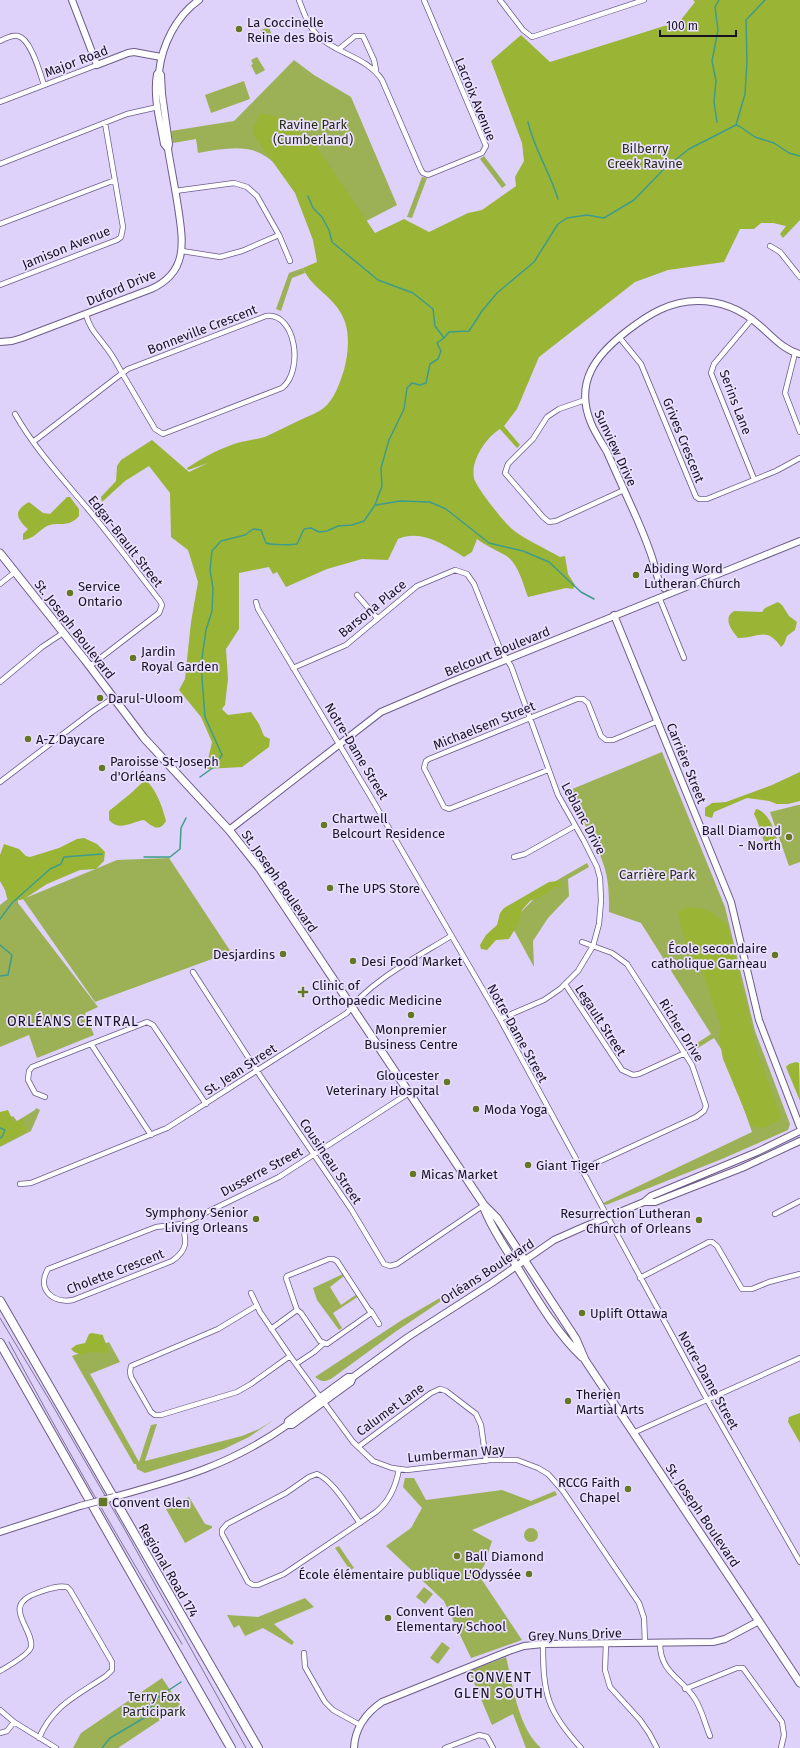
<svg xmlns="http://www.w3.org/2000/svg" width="800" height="1748" font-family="'Fira Sans',sans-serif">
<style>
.green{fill:#9cb155}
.forest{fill:#9ab435}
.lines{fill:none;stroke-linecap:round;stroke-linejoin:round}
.stream{stroke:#3e9c8c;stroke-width:1.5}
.street-casing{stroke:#6c5c89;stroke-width:6}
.secondary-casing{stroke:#6c5c89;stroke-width:8}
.primary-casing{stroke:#6c5c89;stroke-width:9}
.highway-casing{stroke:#6c5c89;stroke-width:10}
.street{stroke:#fff;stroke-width:4.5}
.secondary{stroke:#fff;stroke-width:6}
.primary{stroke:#fff;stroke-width:7}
.highway{stroke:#fff;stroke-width:8}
.tram{stroke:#7f7593;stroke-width:1}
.secondary-bridge-casing{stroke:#6c5c89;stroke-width:8;stroke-linecap:butt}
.secondary-bridge{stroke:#fff;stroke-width:6}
.poi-dot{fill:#657624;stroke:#eae0ff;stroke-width:1.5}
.labels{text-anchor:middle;stroke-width:3.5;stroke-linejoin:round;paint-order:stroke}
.poi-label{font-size:13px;fill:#191224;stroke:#eae0ff;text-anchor:start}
.street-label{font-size:13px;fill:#191224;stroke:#eae0ff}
.park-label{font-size:13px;fill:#282d18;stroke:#eae0ff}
.neighbourhood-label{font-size:14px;letter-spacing:1px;fill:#191224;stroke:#eae0ff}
</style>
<rect width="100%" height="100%" fill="#ded1fa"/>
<!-- green -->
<path class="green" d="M269,27L274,41L266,44L261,30Z
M257,57L265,70L256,75L251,65L253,64L251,60Z
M294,60L314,75L351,97L397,205L324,243C307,212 286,155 247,149C231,147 214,150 198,153L196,139L173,143L171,131L234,121Z
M244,81L250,99L211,113L205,95Z
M484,156L506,185L502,188L480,159Z
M422,177L427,178L412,218L407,217Z
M303,268L305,273L292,278L281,311L276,309L289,273Z
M662,752L725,907L755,1031L790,1124L788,1130L722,1159L606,1205L603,1203L752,1132L725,1055L714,1038L693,1051L691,1047L711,1034L641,923L609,912C609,895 609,879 603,863C595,838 578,814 565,792Z
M798,805H800V862L789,866L770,812Z
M169,858L231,952L95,1002L23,899L117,860Z
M587,863L589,867L568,879L569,896L548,918L533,941L534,967L510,923L547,886Z
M9,898L18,899V903L98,1007L85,1013L94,1035L37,1058L29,1035L0,1047V905Z
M36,1108L40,1110L31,1131L0,1147V1121L13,1116L17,1121L35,1110Z
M343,1274L344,1276L330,1287L341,1305L357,1294L359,1296L333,1313L342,1328L339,1330L317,1300L313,1288Z
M481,1274L395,1332L331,1379C324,1382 321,1382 315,1377L402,1320Z
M109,1342L120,1362L90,1374L139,1462L151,1425L157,1424L145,1461L242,1436L259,1429L274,1420L249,1437L224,1449L145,1473L137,1469L136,1464H134L72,1356Z
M405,1478H414L426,1500L502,1490L531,1501L555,1491L557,1495L472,1530L492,1541L484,1566L478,1574L522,1640L471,1658L444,1601L386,1546L411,1528L422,1508L403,1487Z
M189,1497L205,1524L212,1526V1528L185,1543L166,1509Z
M524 1535a7 7 0 1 1 14 0a7 7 0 1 1-14 0Z
M339,1546L354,1568L350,1570L335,1548Z
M424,1587L433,1594L425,1604L416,1597Z
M305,1598L314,1607L274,1624L294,1642L292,1645L263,1628L245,1636L239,1625L234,1628L227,1615L258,1617Z
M442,1642L450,1648L438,1664L430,1658Z
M506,1657C513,1685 518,1728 541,1748H526L513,1714L492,1725L469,1671Z
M162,1678L181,1706L118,1748H73L81,1733Z"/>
<!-- forest -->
<path class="forest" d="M693,0H800V220L783,238L780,234L786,226L773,223H761L754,229H740L724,262L668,270L635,282L539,357L517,409L504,426L520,445L517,448L500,429C486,437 468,464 475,481C481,493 502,520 512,529C525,540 545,548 560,557L565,556L568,574L575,585L573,589L566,588L528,597C523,584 518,562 505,555C496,550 486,546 477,539L472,552L464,557C444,545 422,529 398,539L388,560L362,559L327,569L286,587L277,572L273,574L269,567L239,573V629L226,649L228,679L225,705L222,709L228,715L251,712L259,724L264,736L270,739L269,747L242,767L206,769L212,742L201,717L179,690L185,679L191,622L198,582L188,550L171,537L170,493L149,466L125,481L102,502L101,497L116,481L117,466L121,460L152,440L189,472L208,463L188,470L187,468C204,457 222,447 241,442C249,440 258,439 265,437C276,432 287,426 298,421C308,416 319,413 327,405C336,395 340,382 344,370C348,354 350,338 345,322C336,296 312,290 303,268L317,262L313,240L295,193L253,134L254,126L261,113L278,117L286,125L312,140L375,233L404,219L429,232L468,213L482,210L516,186L515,177L524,161L522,143L491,61L521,35L550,62L680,21L695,2Z
M67,497H70L79,509V516C68,529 57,521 47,526C38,531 34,539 23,540V534L28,529C15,517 14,511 29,502L43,513L50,514Z
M778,602L782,605L789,616L797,622L795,630L787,636L784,644L781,647C766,626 760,638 738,638C732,631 722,618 734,611L762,612L765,608Z
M800,772V801L788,804H777L769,801L747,798L714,812L712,818L705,816V808L712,803L726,802L772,785Z
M143,782H148C158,794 162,806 166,821C159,833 152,826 144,820C130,822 120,832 109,820V811L130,794Z
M756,809C768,811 776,832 778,843L775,851L771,852C762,844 760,824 754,814Z
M84,838L97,844L105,852L104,861L96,869L80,870L47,884L24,899L11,902L7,898L5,890L0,881V855L4,844L19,849L26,856L30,857L59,848L77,839Z
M558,881L563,884L562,887H555L543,896L530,901L522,910L518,924L509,939L496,940L487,950L481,949L480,945L486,935L497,925L500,913L504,908L549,882Z
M687,907C708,909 713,910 728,927L756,1048L781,1116L780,1120L763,1128L751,1126L723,1059L719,1038L721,1027L703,973L687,949L678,912Z
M796,1062L799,1063L800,1101L786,1067L789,1064Z
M8,1110L14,1123L22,1119L27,1131L0,1146V1112Z
M92,1333L103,1335C104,1341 109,1347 107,1353L89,1352L82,1355L74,1352L71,1349L76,1345L85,1343L89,1334Z
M800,1413V1443L788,1422L789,1417Z"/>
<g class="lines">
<!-- stream -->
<path class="stream" d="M528,122C534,149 550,172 558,199
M717,122L714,102L716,81L712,61L718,30L715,7L719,0
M736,125L739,126L755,137L774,143L789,153L800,156
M308,196L313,208L322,217L329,230L332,242L378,280L413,293L433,309L435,326L444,338
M376,505L400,501L430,502L446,509L489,543L523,551L549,562L581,592L594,599
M200,777L214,767L222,755L205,717L201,665L206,630L212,611L213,588L210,570L212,551L221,541L245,535L253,529L261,530L266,543C271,545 291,545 297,544L304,529L311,528L319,532L327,531L338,526L352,525L364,521L375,505L382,486L381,468L389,440L404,409L407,388L412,383L420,385L426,383L430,364L438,359L441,351L437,343L444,338L449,332L469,331L482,311L497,293L534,262L558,224L567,218L587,215L604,218L634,200L664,169L689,149L736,125L745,94L747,62L746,20L765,0
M144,857H170L180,849L181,828L186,818
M0,919L12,903L50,869L61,864L64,857L102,854
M0,945L12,955L8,975L0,976
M0,1128L5,1130L2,1137L0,1138
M102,1748L110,1738L144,1718L157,1698L181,1682"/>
<defs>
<path id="street" d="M299,0C304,13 308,26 318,36C337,54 367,57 382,80L421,170L423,173L428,175L482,153L486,146L424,0
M500,0L523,30L532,37L644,0
M0,41C6,38 12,35 18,36C31,39 40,73 44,85
M339,49L355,36H363L374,60L376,70
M0,102L97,65
M0,164L127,114L158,107
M175,191L234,183L247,187L257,196L279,235L290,261
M0,224L115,180
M770,246L780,252L800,277
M182,251L220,257L242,251L279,235
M0,285L117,240L121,237L123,227L105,123
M751,320L714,364L711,373L754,479
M619,337L641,364L696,497L699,499H707L776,471L800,458
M795,353L785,393L800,432
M585,400L559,409L547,417L533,439L508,464L505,473L543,517L549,522L556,521L624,490
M15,414C35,449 62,478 88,509C113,539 136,570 160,601L162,605L159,613L90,666
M33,442L116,378L128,369L266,316C296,312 304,371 282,388L163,434L155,429L122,373C117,364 112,354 105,346C97,335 89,328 86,314
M0,584L15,572
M357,595L377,618
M659,597L684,658
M256,602L258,609L369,794L500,1019L710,1405L800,1562
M293,668L346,645L417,586L455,570L467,574L474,584L501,651L511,666L558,795L584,841L597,867L600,878L601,901L599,924L593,946L578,971L560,989L544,1000L500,1019
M0,682L42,647L63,633
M548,770L449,809L444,807L424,768L426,761L429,759L577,699H583L588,703L601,736L606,740H613L658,721
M0,782L92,712L113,698
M514,857L525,854L575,826
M193,972L261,1077L351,1209L384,1264L390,1266L397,1264L484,1205
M565,984L622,1070L633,1075L639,1074L685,1053
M91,1044L151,1135
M45,1097L35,1093L28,1080L29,1071L32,1067L147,1022L153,1025L206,1104
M581,1170L696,1117L704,1111L706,1106L692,1065L627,964L612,953L582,942
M20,1184L31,1183L167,1128L347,1013C368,982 419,956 451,936
M775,1214L800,1201
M182,1224C187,1241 188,1250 172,1261L73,1300C53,1304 36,1289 48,1269L156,1227L182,1224L228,1202L279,1177L409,1093
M329,1259H333L337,1261L371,1313L327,1344L320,1341L301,1313L297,1310L286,1278L287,1276Z
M640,1278L709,1242H712L717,1246L742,1289H752L769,1282L800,1274
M251,1293L260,1312L290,1356L353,1442L373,1461L392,1468L407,1470L490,1460H517L538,1468L548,1474L563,1491L639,1603L644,1618L645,1643
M256,1306L218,1329L131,1366L130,1372L131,1377L151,1412L155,1415H161L237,1392L251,1384L290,1356
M371,1311L379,1324
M271,1329L297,1310
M296,1364L314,1352L324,1343
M633,1433L800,1358
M358,1447L431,1393L440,1389L446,1391L476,1414L481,1425L486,1461
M360,1523C350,1510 333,1480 317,1474L309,1477L286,1493L227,1524L222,1530V1534L248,1582L253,1585H258L284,1574L376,1512C390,1501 396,1486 399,1469
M606,1643L605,1670L610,1687L640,1720L649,1733L657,1748
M660,1643C660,1673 681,1677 695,1699C702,1710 705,1724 710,1736
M543,1644C543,1694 547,1711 581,1748
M304,1653L305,1667L325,1702L333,1710L360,1725
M0,1671C7,1667 29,1654 31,1647C34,1628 0,1606 37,1593C46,1590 57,1585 67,1587L70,1590L112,1662V1670L106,1676C78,1695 53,1705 39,1738
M685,1689L737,1668H743L782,1722L784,1735L781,1748
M0,1710L14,1722L56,1748
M0,1733L7,1731L14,1722
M445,1748L479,1735L487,1737L493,1748"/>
<path id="secondary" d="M72,0L97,65L128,53L134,52L161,57
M168,149L164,144C160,121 153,97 157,74L159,72C162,45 176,16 199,0
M0,342L12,341L22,338L151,289C189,272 183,241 178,207C175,187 171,168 168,149L169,144L162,94L161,75L159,72
M664,588C657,582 657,572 654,564C650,549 643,533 637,519C627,497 617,474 607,452C602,443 595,433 591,423C574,382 596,355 627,331C649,314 670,301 698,301C721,301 742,310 759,325C772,336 783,350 800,354
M614,615L731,902L759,1020L800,1127
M229,830L381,712L451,682L800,541
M644,1202L651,1196L757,1152L800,1131
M287,1425L288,1421L348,1377H353L408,1337L492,1283L554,1240L581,1228L644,1202H655L742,1168L800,1141
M114,1497C179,1479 231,1465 287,1425H292L351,1382L353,1377
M0,1532L80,1506
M354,1748C355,1727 366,1713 382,1702L509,1651L524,1646L543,1644L713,1642L725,1639L759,1621"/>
<path id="primary" d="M0,553L85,660L144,738L229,830L260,869L484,1205L497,1218L576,1339L585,1360L800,1683
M484,1208C491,1227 503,1244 514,1262C534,1294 554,1330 582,1357"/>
<path id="highway" d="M0,1301L258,1748
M0,1343L231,1748"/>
</defs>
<!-- street casing -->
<use href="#street" class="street-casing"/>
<!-- secondary casing -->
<use href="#secondary" class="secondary-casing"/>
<!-- primary casing -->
<use href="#primary" class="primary-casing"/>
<!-- highway casing -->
<use href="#highway" class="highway-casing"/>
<!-- street -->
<use href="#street" class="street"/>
<!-- secondary -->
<use href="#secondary" class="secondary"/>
<!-- primary -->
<use href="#primary" class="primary"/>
<!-- highway -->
<use href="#highway" class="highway"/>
<!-- tram -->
<path class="tram" d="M0,1318L50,1401L125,1530L246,1748
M9,1342C64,1445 122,1545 182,1644"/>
<defs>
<path id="secondary-bridge" d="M80,1506L114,1497"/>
</defs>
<!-- secondary-bridge casing -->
<use href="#secondary-bridge" class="secondary-bridge-casing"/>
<!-- secondary-bridge -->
<use href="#secondary-bridge" class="secondary-bridge"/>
</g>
<!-- markers -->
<g class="poi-dot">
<circle cx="239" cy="29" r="4"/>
<circle cx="636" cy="575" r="4"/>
<circle cx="70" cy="593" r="4"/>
<circle cx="133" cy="658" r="4"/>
<circle cx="100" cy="698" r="4"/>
<circle cx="28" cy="739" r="4"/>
<circle cx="102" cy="768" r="4"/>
<circle cx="324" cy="825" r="4"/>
<circle cx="789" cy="837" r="4"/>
<circle cx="330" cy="888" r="4"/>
<circle cx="283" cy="954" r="4"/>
<circle cx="775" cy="955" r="4"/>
<circle cx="353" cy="961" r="4"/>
<path d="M301 986h4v4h4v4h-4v4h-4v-4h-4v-4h4z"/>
<circle cx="411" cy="1015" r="4"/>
<circle cx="447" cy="1082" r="4"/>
<circle cx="476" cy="1109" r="4"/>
<circle cx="528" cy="1165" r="4"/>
<circle cx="413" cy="1174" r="4"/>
<circle cx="256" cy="1219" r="4"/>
<circle cx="699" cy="1220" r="4"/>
<circle cx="582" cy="1313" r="4"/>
<circle cx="568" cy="1401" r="4"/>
<circle cx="628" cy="1489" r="4"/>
<rect x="98" y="1497" width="10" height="10" rx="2"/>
<circle cx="457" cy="1556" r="4"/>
<circle cx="529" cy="1574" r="4"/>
<circle cx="388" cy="1618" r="4"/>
</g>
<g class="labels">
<!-- poi labels -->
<g class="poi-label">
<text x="247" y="27">La Coccinelle<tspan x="247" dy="15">Reine des Bois</tspan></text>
<text x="644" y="573">Abiding Word<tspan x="644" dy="15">Lutheran Church</tspan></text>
<text x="78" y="591">Service<tspan x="78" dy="15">Ontario</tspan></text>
<text x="141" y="656">Jardin<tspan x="141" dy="15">Royal Garden</tspan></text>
<text x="108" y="703">Darul-Uloom</text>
<text x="36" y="744">A-Z Daycare</text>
<text x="110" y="766">Paroisse St-Joseph<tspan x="110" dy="15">d'Orléans</tspan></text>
<text x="332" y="823">Chartwell<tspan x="332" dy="15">Belcourt Residence</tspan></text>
<text x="781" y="835" text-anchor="end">Ball Diamond<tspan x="781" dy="15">- North</tspan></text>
<text x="338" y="893">The UPS Store</text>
<text x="767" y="953" text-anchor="end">École secondaire<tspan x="767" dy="15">catholique Garneau</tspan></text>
<text x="275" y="959" text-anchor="end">Desjardins</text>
<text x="361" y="966">Desi Food Market</text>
<text x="312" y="990">Clinic of<tspan x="312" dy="15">Orthopaedic Medicine</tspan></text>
<text x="411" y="1034" text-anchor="middle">Monpremier<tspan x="411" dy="15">Business Centre</tspan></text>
<text x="439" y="1080" text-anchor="end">Gloucester<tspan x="439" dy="15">Veterinary Hospital</tspan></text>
<text x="484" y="1114">Moda Yoga</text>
<text x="536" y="1170">Giant Tiger</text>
<text x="421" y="1179">Micas Market</text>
<text x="248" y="1217" text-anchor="end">Symphony Senior<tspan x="248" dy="15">Living Orleans</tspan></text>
<text x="691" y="1218" text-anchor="end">Resurrection Lutheran<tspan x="691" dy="15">Church of Orleans</tspan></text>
<text x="590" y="1318">Uplift Ottawa</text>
<text x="576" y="1399">Therien<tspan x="576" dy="15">Martial Arts</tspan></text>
<text x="620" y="1487" text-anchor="end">RCCG Faith<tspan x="620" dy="15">Chapel</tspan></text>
<text x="112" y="1507">Convent Glen</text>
<text x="465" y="1561">Ball Diamond</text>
<text x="521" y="1579" text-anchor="end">École élémentaire publique L'Odyssée</text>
<text x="396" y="1616">Convent Glen<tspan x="396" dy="15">Elementary School</tspan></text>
</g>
<!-- street labels -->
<g class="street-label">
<text transform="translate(76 61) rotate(-21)" y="5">Major Road</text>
<text transform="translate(476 99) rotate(68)" y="5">Lacroix Avenue</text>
<text transform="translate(66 247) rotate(-22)" y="5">Jamison Avenue</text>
<text transform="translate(121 287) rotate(-23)" y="5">Duford Drive</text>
<text transform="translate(202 329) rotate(-21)" y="5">Bonneville Crescent</text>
<text transform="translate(736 402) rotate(69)" y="5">Serins Lane</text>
<text transform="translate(684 440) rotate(68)" y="5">Grives Crescent</text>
<text transform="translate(616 448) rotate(65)" y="5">Sunview Drive</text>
<text transform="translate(126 541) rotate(52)" y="5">Edgar-Brault Street</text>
<text transform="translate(372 608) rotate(-39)" y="5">Barsona Place</text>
<text transform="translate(75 629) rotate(52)" y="5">St. Joseph Boulevard</text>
<text transform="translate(497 651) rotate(-22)" y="5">Belcourt Boulevard</text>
<text transform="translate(484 725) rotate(-22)" y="5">Michaelsem Street</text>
<text transform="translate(357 751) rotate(59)" y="5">Notre-Dame Street</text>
<text transform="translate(687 763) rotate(68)" y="5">Carrière Street</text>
<text transform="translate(584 818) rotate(62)" y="5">Leblanc Drive</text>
<text transform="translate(280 881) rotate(55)" y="5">St. Joseph Boulevard</text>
<text transform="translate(601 1020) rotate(57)" y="5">Legault Street</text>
<text transform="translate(682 1030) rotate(58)" y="5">Richer Drive</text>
<text transform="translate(518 1033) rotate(61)" y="5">Notre-Dame Street</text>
<text transform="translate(240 1069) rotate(-33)" y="5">St. Jean Street</text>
<text transform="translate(331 1161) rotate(56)" y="5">Cousineau Street</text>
<text transform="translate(261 1171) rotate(-28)" y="5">Dusserre Street</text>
<text transform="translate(115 1271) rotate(-21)" y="5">Cholette Crescent</text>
<text transform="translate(487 1271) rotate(-33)" y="5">Orléans Boulevard</text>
<text transform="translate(709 1380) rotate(61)" y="5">Notre-Dame Street</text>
<text transform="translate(390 1409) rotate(-36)" y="5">Calumet Lane</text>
<text transform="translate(456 1453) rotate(-5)" y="5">Lumberman Way</text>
<text transform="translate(703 1515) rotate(56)" y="5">St. Joseph Boulevard</text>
<text transform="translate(169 1570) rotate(60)" y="5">Regional Road 174</text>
<text transform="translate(575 1634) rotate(-2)" y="5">Grey Nuns Drive</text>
</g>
<!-- park labels -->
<g class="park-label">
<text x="313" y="129">Ravine Park<tspan x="313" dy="15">(Cumberland)</tspan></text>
<text x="645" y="153">Bilberry<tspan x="645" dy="15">Creek Ravine</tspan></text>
<text x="657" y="879">Carrière Park</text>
<text x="154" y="1701">Terry Fox<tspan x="154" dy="15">Participark</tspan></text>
</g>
<!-- neighbourhood labels -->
<g class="neighbourhood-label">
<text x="73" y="1026">ORLÉANS CENTRAL</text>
<text x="499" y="1682">CONVENT<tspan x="499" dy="16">GLEN SOUTH</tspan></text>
</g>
</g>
<!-- scale -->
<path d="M660 30v6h76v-6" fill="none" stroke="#191224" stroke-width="2"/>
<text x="666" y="30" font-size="12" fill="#191224" stroke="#eae0ff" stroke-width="3" paint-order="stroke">100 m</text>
</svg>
